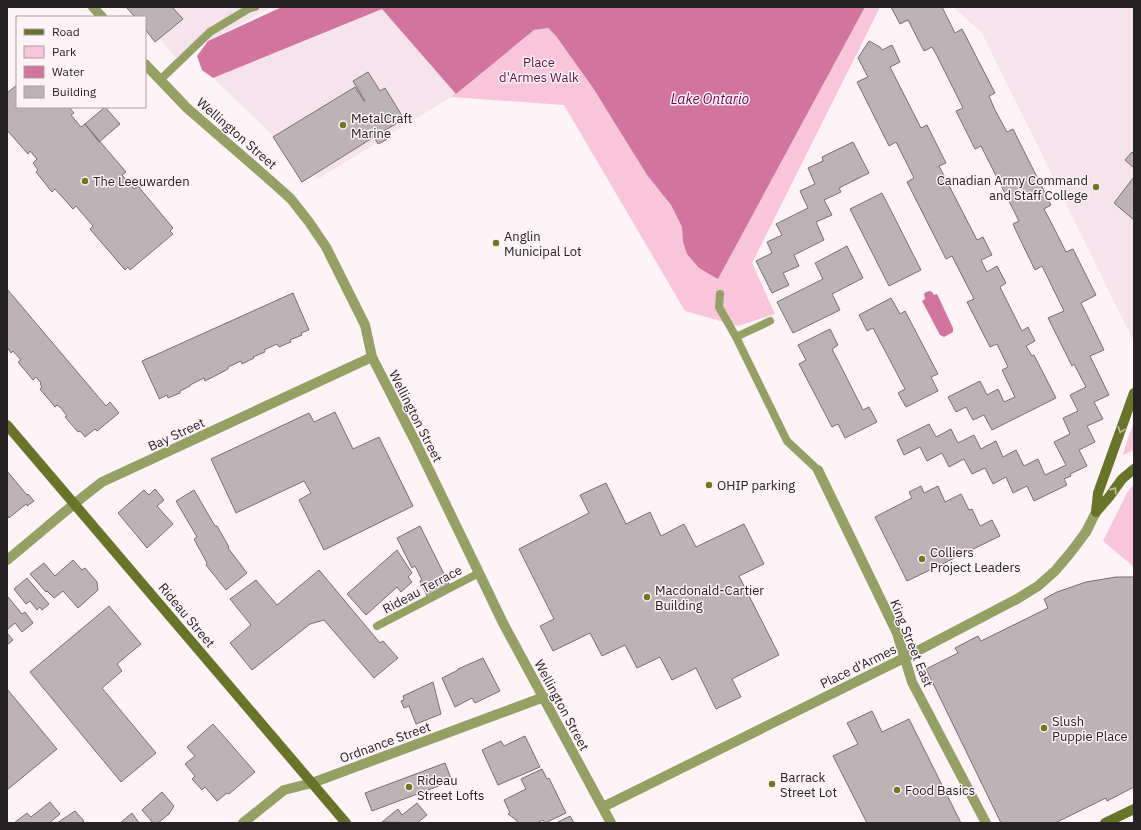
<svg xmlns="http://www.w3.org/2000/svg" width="1141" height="830" font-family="'IBM Plex Sans',sans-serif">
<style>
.built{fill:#f7e3eb}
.green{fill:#f9c5da}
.water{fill:#d1759e}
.building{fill:#bdb2b6;stroke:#796f72}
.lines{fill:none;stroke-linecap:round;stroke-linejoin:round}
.lane{stroke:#94a064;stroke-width:8}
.street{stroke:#94a064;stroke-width:10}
.secondary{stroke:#687429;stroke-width:10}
.oneway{stroke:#c2c0a5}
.poi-dot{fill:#6b7824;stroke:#fef3f7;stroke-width:1.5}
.labels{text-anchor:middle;stroke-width:3;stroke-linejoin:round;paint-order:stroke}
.park-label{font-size:13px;fill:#63103d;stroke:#fef3f7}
.poi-label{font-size:13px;fill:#262224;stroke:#fef3f7;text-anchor:start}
.street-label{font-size:13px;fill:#262224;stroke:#fef3f7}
.water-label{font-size:14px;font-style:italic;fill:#770047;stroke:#fef3f7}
</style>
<rect width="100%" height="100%" fill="#fef3f7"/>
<!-- built -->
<path class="built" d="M131,7H272L176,58L145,23V17Z
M953,7H1134V342L982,33Z
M382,9L456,94L318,179L213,78Z"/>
<!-- green -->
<path class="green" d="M865,7H880L752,263L775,314L738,326L685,311L564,105L451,97L534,30L548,28L556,36L593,88L647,175L671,205L682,227L683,242L718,279Z
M1134,421V450L1123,455V454Z
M1134,484V567L1103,541L1127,493Z"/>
<!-- water -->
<path class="water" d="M282,7H865L718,279L699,268L687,254L683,242L682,227L671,205L647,175L593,88L556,36L548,28L534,30L456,94L382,9L213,78L202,70L197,56L208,41Z
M930,291L932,292L934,295L937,294L953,328V332L944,337L940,335L922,301L925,299L924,294L926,292Z"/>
<!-- building -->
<path class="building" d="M126,7H172L183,19L155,42L145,29V17H135Z
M891,7H942L955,33L962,29L995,93L989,96L995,110L1007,132L1013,129L1051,205L1044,209L1056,232L1066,252L1073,249L1096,295L1081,303L1104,350L1090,356L1109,395L1094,402L1103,419L1087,426L1095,442L1079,450L1087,466L1070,474L1071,476L1064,479L1067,485L1034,501L1027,486L1013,493L1006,477L993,484L985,468L972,474L964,459L949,467L942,453L927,461L920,447L904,455L897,440L929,424L936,437L951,429L958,443L974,435L981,449L996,441L1003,457L1016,450L1024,466L1038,459L1045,475L1066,465L1054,442L1070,434L1063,418L1078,411L1070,395L1086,387L1074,364L1072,366L1048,318L1064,311L1042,266L1035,270L1017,233L1013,224L1019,221L981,146L975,149L956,111L963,108L936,54L932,47L924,51L908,20L900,24Z
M869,41L880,47L882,50L892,45L900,62L890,67L921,128L927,125L946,163L939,166L977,240L983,237L992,255L981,260L987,272L997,266L1006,283L1000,287L1022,331L1028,327L1035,341L1026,346L1032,356L1034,355L1056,398L992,430L984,415L973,420L966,407L956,412L948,397L980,381L987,395L998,389L1004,402L1015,397L1002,370L1008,367L997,344L990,347L967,302L974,299L952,256L946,259L945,257L907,182L914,178L896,142L889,146L857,82L868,77L858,58Z
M368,72L380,91L385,88L404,119L384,131L388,138L386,140L378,144L374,137L302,182L273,137L355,87L364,101H365L353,81Z
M17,85V107H69L74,113L71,115L81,127L85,124L126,172L122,175L134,189L138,186L173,228L170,231L173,234L130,270L128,267L125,270L90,229L93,226L76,206L73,209L55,189L52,192L36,172L38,170L33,163L37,159L30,151L28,154L7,130V93Z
M105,107L120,124L99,142L85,124Z
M853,142L869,173L839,188L841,192L824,200L832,215L816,222L824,240L794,255L799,266L783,273L789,285L772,293L756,261L772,253L767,242L782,235L776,224L808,208L800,191L815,184L808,168L823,161L822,157Z
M1132,152L1134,155V168L1125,160Z
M1134,177V220L1114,203Z
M882,193L921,270L889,286L850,209Z
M847,246L863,278L832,294L840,310L793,333L777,302L823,279L815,263Z
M7,289L106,406L110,402L119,413L97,431L95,429L85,437L80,431L78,432L65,417L67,416L61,408L57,405L55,407L40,389L42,387L40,384L41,383L36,377L33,380L18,362L21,360L13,351L11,353L7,347Z
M293,293L309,330L301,333L302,335L290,340L291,342L279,347L277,344L264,350L265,352L253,357L254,358L242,364L241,361L228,367V369L213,377L205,381L204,378L190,385V386L180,391V393L168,398L167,395L159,399V398L142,361Z
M891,298L900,314L905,311L938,374L931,377L938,391L906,407L898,393L905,389L873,328L867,331L859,315Z
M830,329L838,345L832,349L863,410L869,407L877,422L845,438L838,424L832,427L799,364L806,360L798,345Z
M335,412L353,449L379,437L413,506L324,550L299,500L311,493L304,481L236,513L211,459L309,413L314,422Z
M7,471L27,495L28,494L34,501L27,506L26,504L9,518L7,515Z
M606,483L626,524L650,512L661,536L684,524L696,547L744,524L764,564L739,576L779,655L732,679L741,697L716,709L696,668L672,680L660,657L637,668L625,645L602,656L590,633L553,651L540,626L554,619L519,549L589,513L580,495Z
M921,486L924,493L938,486L945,502L961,494L969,510L972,509L980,526L992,520L1000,536L907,581L875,517L912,498L909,492Z
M155,489L164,500L157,506L173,524L147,548L118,513L144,490L149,495Z
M194,490L215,526H217L229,547L228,548L247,573L226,590L206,565L207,563L194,539L197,537L176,501Z
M420,526L449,584L427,596L420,581L422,580L415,566L412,568L397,538Z
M397,550L412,573L408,577L412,582L401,592L397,587L366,615L347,594Z
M73,560L82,570L85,568L97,582L98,590L78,608L63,591L54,598L47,591L46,592L30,574L44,563L55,576Z
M319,570L380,643L383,641L398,658L374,678L324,620L310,624L252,670L230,643L251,625L230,599L256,580L277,605Z
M1116,577H1134V787L1107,801L1106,798L1055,823H1001L926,669L958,653L955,648L978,636L981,641L1048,608L1044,599L1057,592L1086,582Z
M27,578L49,604L42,610L40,607L37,610L30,601L26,604L14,589Z
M7,597H8L22,614L25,612L33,623L22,632L15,623L7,630Z
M109,606L141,644L117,664L122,671L102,688L156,753L121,782L30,672Z
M7,633L13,640L7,645Z
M483,658L500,691L475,703L472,698L455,707L442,678L458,670V669Z
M433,682L441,714L416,724L409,706L404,708L401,701L404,700L403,696Z
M7,689L57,749L7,790Z
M872,711L882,732L909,719L961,823H867L833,756L858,744L847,723Z
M213,724L255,772L229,794L227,793L217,801L205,787L202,790L192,779L195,776L185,764L195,756L187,747Z
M525,736L540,767L498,785L482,750L501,741L504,746Z
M445,763L452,781L372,811L365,793Z
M542,769L547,779L549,778L566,813L545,823L543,820L537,823H518L516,820L508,814L510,813L504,800L526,789L521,779Z
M162,792L174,806L169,814L158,823H153L142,810Z
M50,802L60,814L49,823H14L27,813L31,817Z
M417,803L427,815L417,823L382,822L398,809L402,815Z
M75,811L84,821L82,823H57Z
M132,813L139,823H120Z
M570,816L574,823H556Z"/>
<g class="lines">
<!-- lane -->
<path class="lane" d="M160,80L210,32L248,9L255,7
M720,294L719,307L736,337L787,441L818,470
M736,337L770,321
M377,626L479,573"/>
<!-- street -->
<path class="street" d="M93,7L102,17
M145,64L187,108L271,181L291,199L309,222L326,247L365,325L372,357L416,443L479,573L503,623L611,823
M818,470L897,633L912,682L986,823
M7,560C39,534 69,507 102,482L372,357
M603,807L904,658L1017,599L1038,586L1055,571L1071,552L1086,532L1096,512
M243,823L284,790L312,783L544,697"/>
<!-- secondary -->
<path class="secondary" d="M7,425L346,823
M1096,512L1098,493L1134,393
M1096,512L1109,497L1122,479L1134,469
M1105,823L1134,809"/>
</g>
<!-- one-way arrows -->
<defs><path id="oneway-chevron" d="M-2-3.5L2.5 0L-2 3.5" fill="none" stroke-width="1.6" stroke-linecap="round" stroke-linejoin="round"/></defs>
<g class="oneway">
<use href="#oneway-chevron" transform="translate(1121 430) rotate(110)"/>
<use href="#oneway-chevron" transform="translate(1114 490) rotate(-55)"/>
</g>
<!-- markers -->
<g class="poi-dot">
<circle cx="343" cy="125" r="4"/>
<circle cx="85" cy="181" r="4"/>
<circle cx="1096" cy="187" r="4"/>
<circle cx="496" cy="243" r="4"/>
<circle cx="709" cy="485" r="4"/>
<circle cx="922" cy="559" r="4"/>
<circle cx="647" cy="597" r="4"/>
<circle cx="1044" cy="728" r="4"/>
<circle cx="772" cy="784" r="4"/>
<circle cx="409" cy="787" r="4"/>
<circle cx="897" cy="790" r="4"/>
</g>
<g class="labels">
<!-- park labels -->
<g class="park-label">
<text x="539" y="67">Place<tspan x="539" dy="15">d'Armes Walk</tspan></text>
</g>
<!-- poi labels -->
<g class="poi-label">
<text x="351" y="123">MetalCraft<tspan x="351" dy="15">Marine</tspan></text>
<text x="1088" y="185" text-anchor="end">Canadian Army Command<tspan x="1088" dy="15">and Staff College</tspan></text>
<text x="93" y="186">The Leeuwarden</text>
<text x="504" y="241">Anglin<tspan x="504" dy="15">Municipal Lot</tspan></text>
<text x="717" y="490">OHIP parking</text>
<text x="930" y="557">Colliers<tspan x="930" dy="15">Project Leaders</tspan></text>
<text x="655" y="595">Macdonald-Cartier<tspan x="655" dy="15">Building</tspan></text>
<text x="1052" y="726">Slush<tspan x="1052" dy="15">Puppie Place</tspan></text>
<text x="780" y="782">Barrack<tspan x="780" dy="15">Street Lot</tspan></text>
<text x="417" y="785">Rideau<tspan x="417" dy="15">Street Lofts</tspan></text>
<text x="905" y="795">Food Basics</text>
</g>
<!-- street labels -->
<g class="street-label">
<text transform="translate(237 133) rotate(41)" y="5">Wellington Street</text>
<text transform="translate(416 416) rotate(63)" y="5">Wellington Street</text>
<text transform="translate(176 434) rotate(-25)" y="5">Bay Street</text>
<text transform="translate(422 589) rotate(-28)" y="5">Rideau Terrace</text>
<text transform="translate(187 615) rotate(50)" y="5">Rideau Street</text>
<text transform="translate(912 643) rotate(68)" y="5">King Street East</text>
<text transform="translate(858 666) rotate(-26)" y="5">Place d'Armes</text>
<text transform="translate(562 705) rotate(62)" y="5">Wellington Street</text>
<text transform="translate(385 742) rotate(-20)" y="5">Ordnance Street</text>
</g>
<!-- water labels -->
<g class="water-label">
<text x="710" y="104">Lake Ontario</text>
</g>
</g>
<!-- border -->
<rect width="1141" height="830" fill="none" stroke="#262224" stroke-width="16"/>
<!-- legend -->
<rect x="16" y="16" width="130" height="92" fill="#fef3f7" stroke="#a89fa3"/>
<rect x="24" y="29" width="20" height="6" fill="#687429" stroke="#a89fa3"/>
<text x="52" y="36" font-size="12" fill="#262224">Road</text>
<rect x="24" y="46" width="20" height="12" fill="#f9c5da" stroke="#a89fa3"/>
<text x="52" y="56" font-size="12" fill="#262224">Park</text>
<rect x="24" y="66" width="20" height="12" fill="#d1759e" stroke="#a89fa3"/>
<text x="52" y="76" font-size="12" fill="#262224">Water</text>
<rect x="24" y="86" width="20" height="12" fill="#bdb2b6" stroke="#a89fa3"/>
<text x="52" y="96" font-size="12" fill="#262224">Building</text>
</svg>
